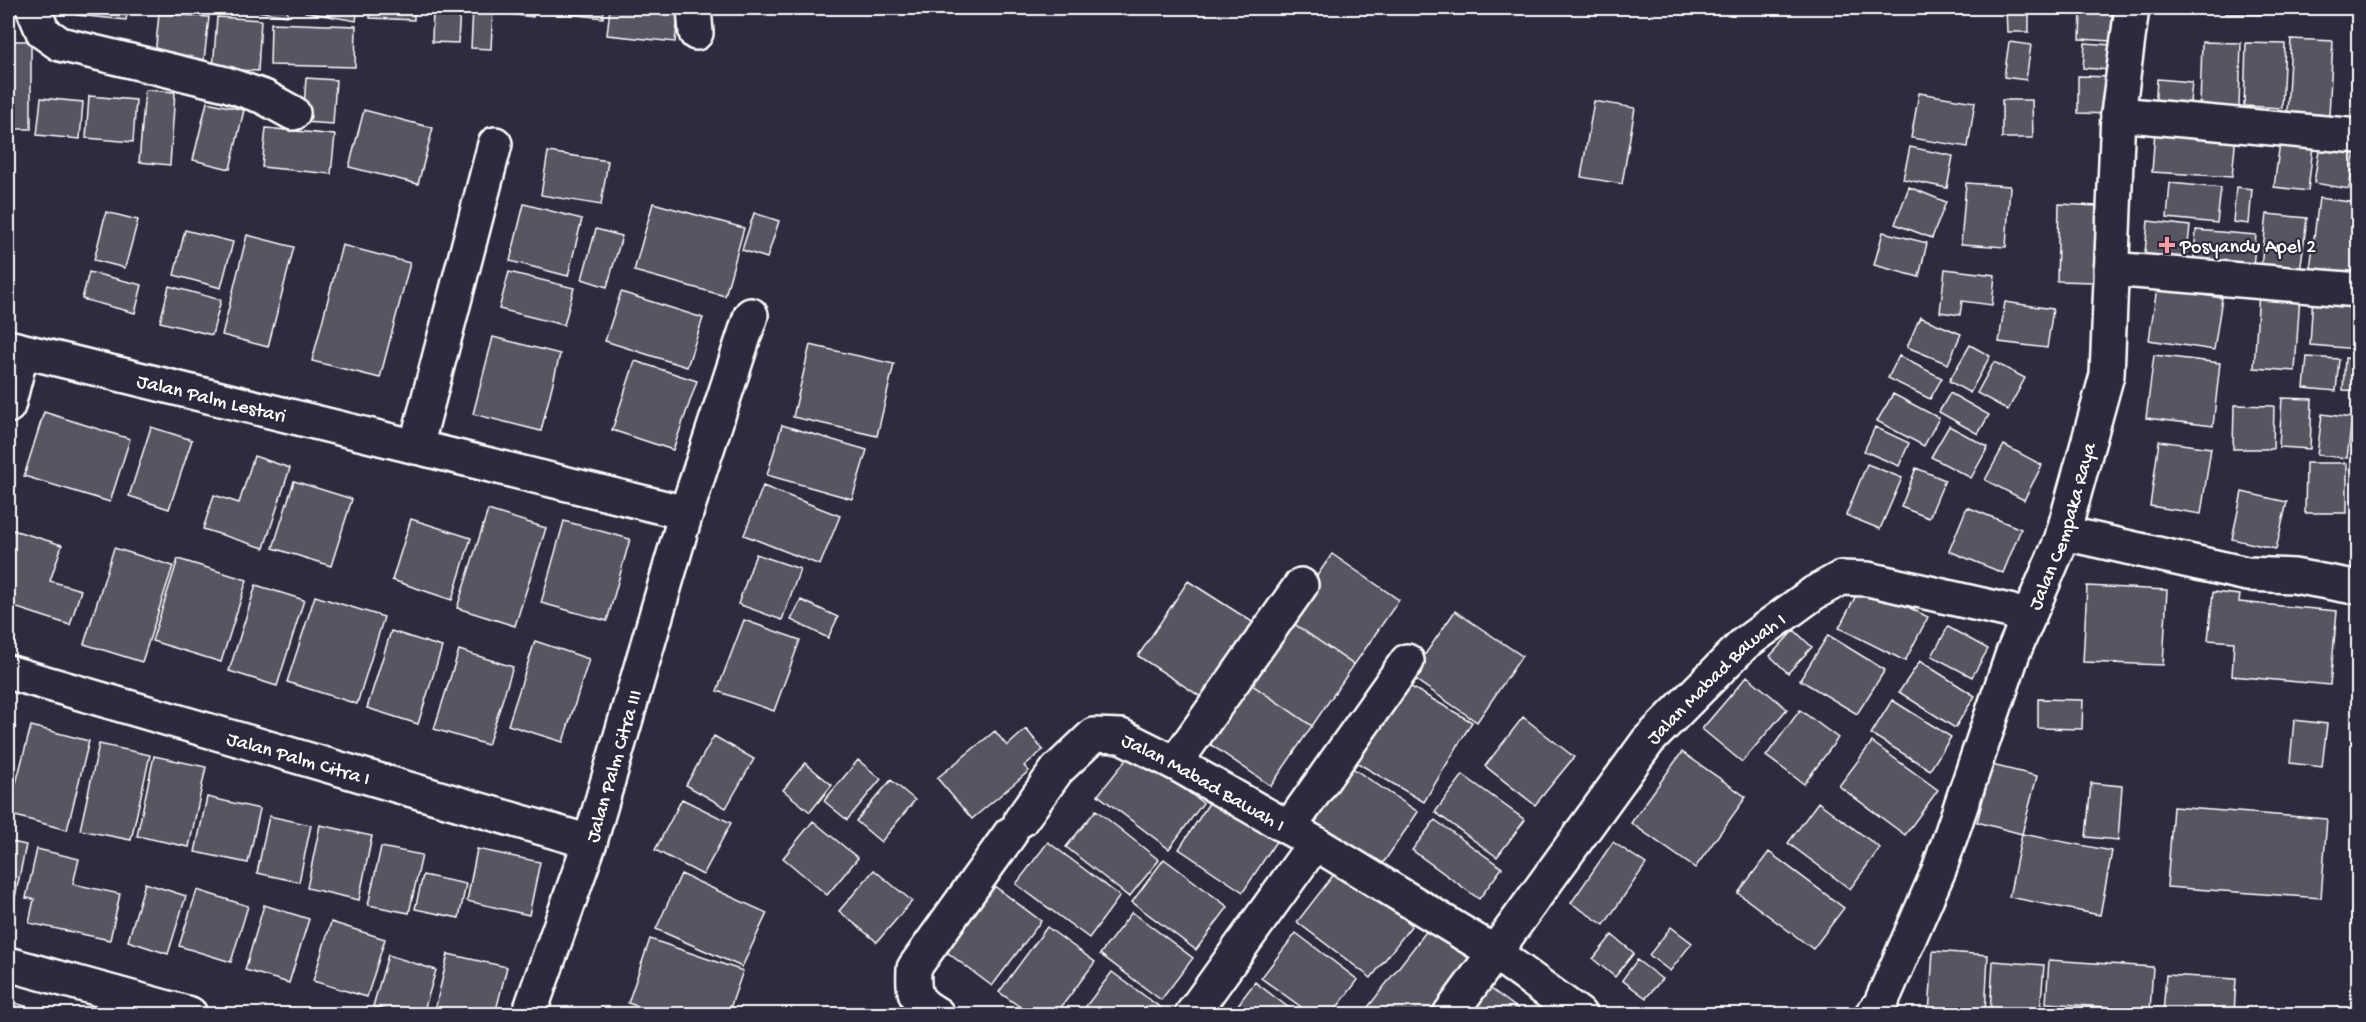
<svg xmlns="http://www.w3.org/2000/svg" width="2366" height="1022" font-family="'Gochi Hand',sans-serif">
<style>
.building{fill:#595564;stroke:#fff;stroke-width:1.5}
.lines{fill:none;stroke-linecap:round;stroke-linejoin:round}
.street-casing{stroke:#fff;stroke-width:38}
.street{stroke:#2f2a3d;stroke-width:33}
.poi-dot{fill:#ff9aa2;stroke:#2f2a3d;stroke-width:2}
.labels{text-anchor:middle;stroke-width:4.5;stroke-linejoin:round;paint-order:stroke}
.poi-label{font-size:20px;fill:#fff;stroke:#2f2a3d;text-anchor:start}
.street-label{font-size:20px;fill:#fff;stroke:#2f2a3d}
</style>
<rect width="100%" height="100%" fill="#2f2a3d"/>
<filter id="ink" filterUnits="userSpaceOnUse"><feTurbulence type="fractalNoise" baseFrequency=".0167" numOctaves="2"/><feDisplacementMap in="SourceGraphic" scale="12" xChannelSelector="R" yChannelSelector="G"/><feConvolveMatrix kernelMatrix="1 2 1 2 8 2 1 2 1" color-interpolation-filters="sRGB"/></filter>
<g filter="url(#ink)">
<!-- building -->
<path class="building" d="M78,8H128L126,20L77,15Z
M238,8H288L287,16Z
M306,8H358L356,21L305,12Z
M370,8H414V20L370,18Z
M433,8H460L458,43L432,42Z
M473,8H493L491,49L471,48Z
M509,8H534L533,17L508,14Z
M570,8H604L603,18L570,14Z
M610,8H679L675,42L607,35Z
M2006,8H2029V32H2007Z
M2225,8H2358V14H2225Z
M2081,11L2112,12L2111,41L2080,39Z
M159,13L209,17L204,60L155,56Z
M217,17L261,20L258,71L213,69Z
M271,23L356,26L355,67L270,65Z
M2291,39L2333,41L2329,115L2287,113Z
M8,41H31V129H8Z
M2358,41V120H2356Z
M2009,42L2031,45L2026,80L2004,77Z
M2202,42L2241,43L2239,107L2200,106Z
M2085,43L2112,45L2110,70L2083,68Z
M2246,43L2285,44L2282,108L2244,106Z
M2078,76L2113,77V114L2078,113Z
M306,78L336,80L333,124L303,122Z
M2157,79L2192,82L2189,113L2155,110Z
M145,90L175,92L170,165L139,162Z
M1919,93L1975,102L1968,147L1911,138Z
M89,96L136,100L133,142L86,138Z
M41,98L83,102L80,139L37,135Z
M2002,100H2032L2033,138H2002Z
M1594,101L1635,108L1622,184L1581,177Z
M207,102L244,110L230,169L193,160Z
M364,110L433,128L418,184L349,167Z
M266,128L335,135L331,174L262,167Z
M2155,130L2236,135L2232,177L2152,172Z
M2280,142L2313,146L2308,191L2274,187Z
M2320,144L2355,150L2349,189L2314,183Z
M1910,147L1953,156L1947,188L1903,179Z
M548,152L608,161L601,205L541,195Z
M1966,183L2010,186L2006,247L1961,244Z
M2170,183L2221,188L2217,223L2167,218Z
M1909,187L1946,202L1932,238L1895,224Z
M2236,187L2252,189L2249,224L2233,222Z
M2319,198L2358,203V249L2354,283L2309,277Z
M653,203L744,228L725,296L634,271Z
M524,204L582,219L568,276L510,261Z
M2059,204L2098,206L2094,282L2057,281Z
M106,212L138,220L125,268L94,260Z
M754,213L779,221L767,258L742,250Z
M2267,214L2307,218L2299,280L2260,275Z
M2148,221L2190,226L2185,268L2144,263Z
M596,229L622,236L607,287L582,279Z
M185,230L233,242L221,288L174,275Z
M2196,230L2256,235L2252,277L2193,271Z
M1883,232L1927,243L1919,277L1874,265Z
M247,235L294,247L268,347L222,335Z
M342,245L410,263L380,378L312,361Z
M1945,269L1995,275L1992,305L1962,301L1960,315L1940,312Z
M89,272L142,285L135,313L82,299Z
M509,272L574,288L564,325L499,309Z
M169,286L221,300L212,335L160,322Z
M2157,288L2222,298L2214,350L2149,340Z
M621,292L703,318L687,367L605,341Z
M2259,292L2300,294L2295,371L2254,368Z
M2313,294L2358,297V349L2310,345Z
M2005,302L2053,309L2047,348L1999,342Z
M1920,317L1961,334L1948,364L1907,347Z
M493,337L560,354L541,431L473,414Z
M810,345L894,364L877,436L793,417Z
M1970,345L1990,356L1970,393L1949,381Z
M2154,355L2220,363L2213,426L2146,418Z
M1899,356L1942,378L1930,399L1888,378Z
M2307,357L2339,359L2336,391L2304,388Z
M2345,358L2358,359V391L2343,390Z
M635,361L697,381L673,450L612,430Z
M1994,362L2025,378L2008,410L1977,393Z
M1950,393L1989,415L1978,434L1939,412Z
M1893,394L1939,418L1924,446L1877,421Z
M2282,398L2312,399L2310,449L2279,447Z
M2234,405L2274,406L2273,449H2233Z
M44,412L130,439L110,502L24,476Z
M2322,414L2352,418L2347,458L2317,455Z
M782,425L867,450L852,499L767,475Z
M1949,426L1988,447L1971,478L1931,457Z
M151,427L192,440L169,509L129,496Z
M1875,427L1909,443L1899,466L1864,451Z
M2159,441L2211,448L2201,514L2150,506Z
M2004,445L2042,465L2024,500L1985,480Z
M254,456L290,468L264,548L203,529L214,495L239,503Z
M2306,463H2347V513H2305Z
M1867,464L1902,478L1880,529L1846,515Z
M1916,468L1945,480L1929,518L1901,507Z
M294,481L352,499L331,566L273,548Z
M763,486L840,516L820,565L744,535Z
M2242,492L2287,502L2276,549L2232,539Z
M1967,507L2021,529L2003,573L1949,551Z
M488,510L546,528L515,626L457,608Z
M411,519L471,538L452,600L392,580Z
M564,521L630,539L607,621L541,603Z
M13,530L62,545L50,581L81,590L70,625L8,605V546Z
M114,548L173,566L142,662L84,644Z
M756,554L800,569L782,620L738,604Z
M1332,554L1399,600L1354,665L1287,619Z
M178,559L247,580L221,662L152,641Z
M1188,581L1254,623L1204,699L1138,656Z
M1862,584L1928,617L1905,661L1839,628Z
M256,585L304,600L277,686L229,671Z
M2087,586L2167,590L2163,665L2083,662Z
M2213,592L2240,595L2239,602L2337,611L2330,685L2232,676L2234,642L2208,640Z
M315,596L384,617L357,704L287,682Z
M801,600L838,617L828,638L791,620Z
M1455,611L1522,656L1477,722L1410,676Z
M1287,619L1354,665L1312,726L1245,680Z
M744,620L800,640L774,711L717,691Z
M1948,627L1988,649L1972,677L1932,656Z
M1794,630L1812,647L1788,673L1770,656Z
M391,631L442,647L418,724L367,708Z
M1828,635L1885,670L1857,714L1800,680Z
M535,641L589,659L563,742L508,725Z
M459,650L513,667L488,745L434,729Z
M1920,661L1975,696L1955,728L1899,692Z
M1747,676L1787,709L1742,762L1702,729Z
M1245,680L1312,726L1271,786L1204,740Z
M1401,681L1472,722L1424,802L1354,761Z
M2038,699L2083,700L2082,729L2038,728Z
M1892,700L1951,737L1930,770L1871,734Z
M1800,710L1838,738L1804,784L1766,756Z
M1523,717L1574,757L1535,805L1485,766Z
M2294,720L2327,724L2322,767L2290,763Z
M8,725L15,727L8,764Z
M31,726L89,741L67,830L8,814Z
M1026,729L1043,750L1024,766L1029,771L972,819L937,778L995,731L1007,746Z
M714,736L754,759L726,808L686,785Z
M1872,742L1938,790L1905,835L1839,786Z
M99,744L150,755L131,840L80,830Z
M1133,751L1203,803L1169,849L1098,795Z
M1682,752L1746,797L1695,868L1631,823Z
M154,756L206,767L189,847L137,836Z
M858,760L881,779L847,820L824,801Z
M805,763L832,785L810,812L783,790Z
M1992,765L2037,776L2022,834L1977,822Z
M1351,767L1418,812L1377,872L1310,827Z
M1463,775L1525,820L1497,857L1435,812Z
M891,780L915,800L881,842L856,821Z
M2091,783L2122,786L2118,840L2086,837Z
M207,797L260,809L248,863L195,852Z
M1213,797L1277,840L1243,892L1179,849Z
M682,799L731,823L703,875L655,850Z
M1818,802L1880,848L1850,889L1788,843Z
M2173,807L2327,819L2321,898L2167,887Z
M1096,810L1159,860L1129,897L1066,847Z
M269,816L311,825L299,882L257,873Z
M1435,820L1502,868L1479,899L1412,850Z
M813,821L858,858L827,895L783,858Z
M320,825L372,836L359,900L307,888Z
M2022,834L2112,851L2100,915L2009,897Z
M8,841L26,845L11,916H8Z
M1048,842L1120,896L1089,938L1016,884Z
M1613,842L1646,864L1604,925L1571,903Z
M381,847L422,855L409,913L368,905Z
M37,849L79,859L73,884L120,894L110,940L29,923L34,899L26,898Z
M477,849L540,862L529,915L467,901Z
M1769,852L1844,908L1813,949L1738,893Z
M1164,859L1228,907L1196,950L1132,902Z
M1338,869L1412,925L1371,978L1297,922Z
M874,870L912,901L877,942L839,911Z
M681,874L767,913L742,967L656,929Z
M423,875L466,884L459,918L415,909Z
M985,879L1041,921L992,986L936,944Z
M145,883L186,896L168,954L128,941Z
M197,890L248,906L231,962L179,946Z
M264,905L309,919L289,983L245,970Z
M1132,912L1193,958L1161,1000L1100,954Z
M331,922L385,939L367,997L313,981Z
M1432,924L1477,959L1434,1014H1369L1365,1011Z
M1047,927L1095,962L1056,1014H1030L999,992Z
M1671,927L1692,943L1670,971L1649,955Z
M1296,933L1358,980L1332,1014H1311L1261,978Z
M1612,935L1634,953L1615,977L1593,959Z
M650,939L743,971L728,1014H661L628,1003Z
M1933,951L1988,955L1985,1014H1929Z
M448,954L507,967L495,1014H434Z
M388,955L436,970L423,1014H399L373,1006Z
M1637,960L1662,979L1646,998L1622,980Z
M2049,960L2153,967L2150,1010L2046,1003Z
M1993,961L2044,965L2040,1014H1990Z
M1112,972L1165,1011L1163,1014H1080Z
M2166,975L2236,979L2234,1014H2163Z
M1255,982L1297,1014H1231Z
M1483,983L1525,1014H1469Z
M8,1001L42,1011L41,1014H8Z
M2045,1009L2119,1014H2044Z"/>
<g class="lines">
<defs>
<g id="street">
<path d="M33,8L43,32L60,44L226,84L264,97L293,113"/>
<path d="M694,8L696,33"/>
<path d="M2118,114L2358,136"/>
<path d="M2111,269L2358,290"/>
<path id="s1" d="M8,347L686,513"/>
<path d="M8,406L22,351"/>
<path d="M416,447L495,144"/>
<path d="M2064,533L2247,574L2294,576L2349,586"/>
<path id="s2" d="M8,672L590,842"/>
<path d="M1175,763L1301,585"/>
<path id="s3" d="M1021,820L1057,770L1094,735L1121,736L1175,763L1315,843"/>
<path d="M1289,828L1407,661"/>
<path d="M8,964L190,1014"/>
<path id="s4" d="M529,1014L590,842L686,513L751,315"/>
<path d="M937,1014C914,1001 913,994 914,968L1010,834"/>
<path d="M1192,1014L1315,843L1494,952L1579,1014"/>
<path id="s5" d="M1450,1014L1648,741L1744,644L1814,593L1841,578L1868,579L2009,611L2028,618"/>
<path id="s6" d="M1872,1014L1880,1005L1939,870L2013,653L2061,541L2107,375L2118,114L2132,8"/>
</g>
</defs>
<!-- street casing -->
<use href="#street" class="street-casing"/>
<!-- street -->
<use href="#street" class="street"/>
</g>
</g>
<!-- markers -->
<path class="poi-dot" d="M2164 236h6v6h6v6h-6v6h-6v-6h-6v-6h6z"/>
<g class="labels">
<!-- poi labels -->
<g class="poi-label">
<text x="2180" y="252">Posyandu Apel 2</text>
</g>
<!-- street labels -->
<g class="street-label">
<text dy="7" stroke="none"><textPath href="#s1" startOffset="210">Jalan Palm Lestari</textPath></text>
<text dy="7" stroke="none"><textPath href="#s6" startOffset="525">Jalan Cempaka Raya</textPath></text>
<text dy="7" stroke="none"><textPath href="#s5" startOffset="430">Jalan Mabad Bawah I</textPath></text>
<text dy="7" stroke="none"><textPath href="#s2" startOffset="303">Jalan Palm Citra I</textPath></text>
<text dy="7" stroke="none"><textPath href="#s4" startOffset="262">Jalan Palm Citra III</textPath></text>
<text dy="7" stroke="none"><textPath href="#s3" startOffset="234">Jalan Mabad Bawah I</textPath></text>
</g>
</g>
<!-- margin -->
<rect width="2366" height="1022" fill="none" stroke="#2f2a3d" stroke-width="30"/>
<rect x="15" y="15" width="2336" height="992" fill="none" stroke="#fff" stroke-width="2" filter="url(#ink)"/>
</svg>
